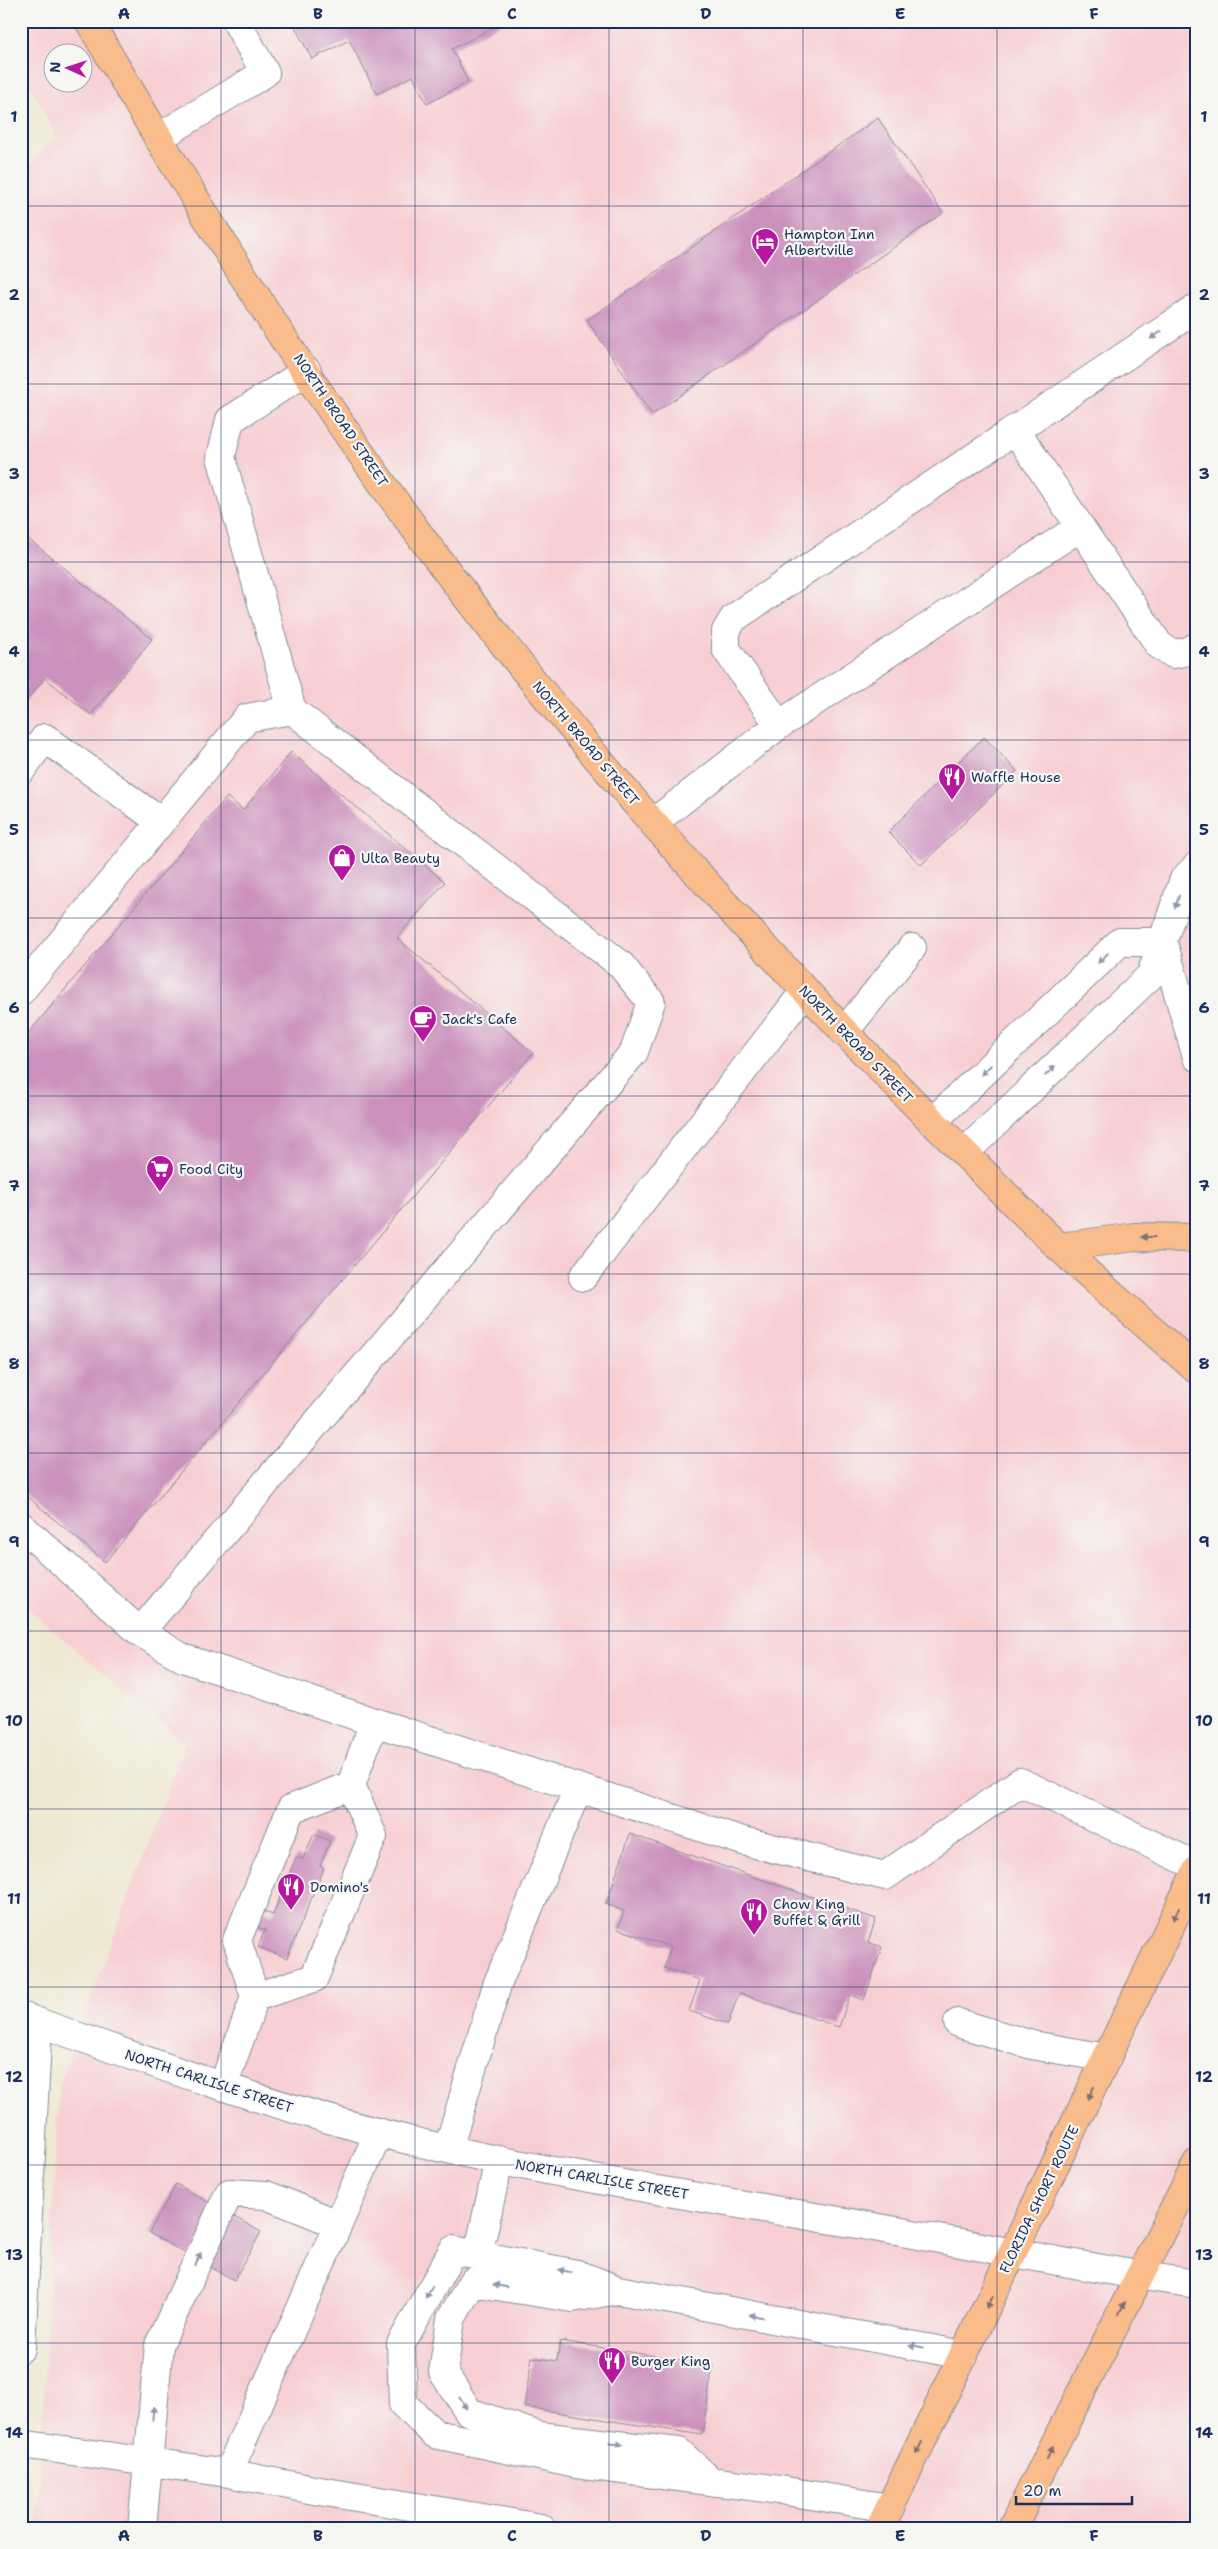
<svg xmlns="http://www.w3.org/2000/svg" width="1218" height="2549" font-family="'Shantell Sans',sans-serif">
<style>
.built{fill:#f7cfd3;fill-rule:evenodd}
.building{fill:#cb90bc}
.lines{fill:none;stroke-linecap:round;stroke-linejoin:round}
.minor-casing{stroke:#858c98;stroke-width:30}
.major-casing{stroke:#858c98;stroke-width:30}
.highway-casing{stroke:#858c98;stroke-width:30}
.minor{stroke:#fff;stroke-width:28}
.major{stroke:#f9bc8a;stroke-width:28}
.highway{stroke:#f9bc8a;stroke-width:28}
.oneway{fill:#8d97ae}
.oneway2{fill:#7f6e72}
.grid{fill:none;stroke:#1b2f5e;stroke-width:1;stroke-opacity:0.55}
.labels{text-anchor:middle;stroke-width:4.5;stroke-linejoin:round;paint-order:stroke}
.poi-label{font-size:14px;fill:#1b2f5e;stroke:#f6f6f2;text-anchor:start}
.street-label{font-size:14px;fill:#1b2f5e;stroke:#f6f6f2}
.neatline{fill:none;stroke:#1b2f5e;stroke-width:2}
.grid-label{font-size:16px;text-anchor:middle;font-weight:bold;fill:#1b2f5e}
</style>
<rect width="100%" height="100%" fill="#f6f6f2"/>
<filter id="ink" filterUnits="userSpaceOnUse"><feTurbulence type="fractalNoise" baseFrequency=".02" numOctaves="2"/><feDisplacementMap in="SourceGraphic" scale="10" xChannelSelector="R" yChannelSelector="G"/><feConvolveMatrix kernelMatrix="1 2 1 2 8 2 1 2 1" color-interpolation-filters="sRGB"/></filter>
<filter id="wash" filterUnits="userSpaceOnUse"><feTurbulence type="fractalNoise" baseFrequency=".0096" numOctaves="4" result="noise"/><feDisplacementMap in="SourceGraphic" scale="20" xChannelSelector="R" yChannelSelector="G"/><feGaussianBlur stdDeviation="1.12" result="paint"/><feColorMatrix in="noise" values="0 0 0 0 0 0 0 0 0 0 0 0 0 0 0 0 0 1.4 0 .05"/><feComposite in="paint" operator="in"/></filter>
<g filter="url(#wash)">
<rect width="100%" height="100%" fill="#efe9d2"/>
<!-- built -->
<path class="built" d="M21,21H1197V2528H37L59,2085L185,1743L21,1603V176L56,135L21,68ZM52,52H82V82H52Z"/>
<g id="blocks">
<!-- building -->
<path class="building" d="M292,21H506L452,49L468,82L427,104L413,76L377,94L349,40L312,59Z
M878,118L943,213L652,415L587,320Z
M21,533L152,639L91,715L45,678L21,707Z
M984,737L1017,771L921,865L888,832Z
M291,752L445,882L397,938L533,1053L105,1562L21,1491V1042L227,797L243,810Z
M314,1834L330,1841L320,1866L324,1868L287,1958L258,1947L265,1930L252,1925L258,1909L273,1915L296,1857L303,1859Z
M630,1834L876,1919L868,1942L882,1947L864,2000L850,1995L839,2027L739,1993L728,2024L689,2011L700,1980L664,1968L671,1947L618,1929L624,1911L606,1904Z
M176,2184L261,2232L234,2280L149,2233Z
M560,2341L713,2365L702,2435L524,2407L532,2357L557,2361Z"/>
</g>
</g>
<g filter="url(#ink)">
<use href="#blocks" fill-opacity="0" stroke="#858c98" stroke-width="1"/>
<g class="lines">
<defs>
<path id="minor" d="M158,138L265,73L236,21
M307,371L230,420L221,457L292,710L620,964L651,1002L634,1052L341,1394L140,1632L183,1658L374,1722L743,1841L885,1876L1020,1782L1197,1866
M1015,429L1159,645L1173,654L1189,651L1197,646
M779,725L726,649V631L734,618L1197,308
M21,770L45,738L161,822
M653,823L779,725L1080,527
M1163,942L1197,1057
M21,991L247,718L292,710
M844,1032L912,948
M932,1122L1120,942H1163
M964,1153L1151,975L1184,879L1197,866
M583,1277L805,991
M21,1526L140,1632
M255,1997L237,1940L291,1809L351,1785
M21,2016C148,2062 277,2108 408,2140C562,2177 719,2200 874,2227C981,2246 1089,2269 1197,2284
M958,2023L1032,2045L1107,2058
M223,2086L255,1997L314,1978L373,1836L351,1785L374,1722
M448,2149L497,1985L578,1788
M478,2255L499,2160
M618,2290L572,2298L472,2282L451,2319L443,2372L469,2412L539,2436L679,2452L711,2481
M21,2348L38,2022
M21,2444L228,2473L379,2132
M228,2473L314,2490L541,2528
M890,2508L780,2490L576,2464L435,2434L403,2404L401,2344L453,2250L577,2274L618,2290L964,2355
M142,2528L159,2345L229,2193L266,2195L338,2224"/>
<path id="major" d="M89,21C202,214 319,405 455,582C611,785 783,974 965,1154C996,1185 1027,1217 1059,1247C1104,1289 1151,1329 1197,1370"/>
<path id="highway" d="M1059,1247L1135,1237L1197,1238
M880,2528L1197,1870
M1012,2528L1197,2163"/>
</defs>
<!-- minor casing -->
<use href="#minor" class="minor-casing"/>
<!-- major casing -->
<use href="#major" class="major-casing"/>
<!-- highway casing -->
<use href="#highway" class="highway-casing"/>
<!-- minor -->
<use href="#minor" class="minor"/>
<!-- major -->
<use href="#major" class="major"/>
<!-- highway -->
<use href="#highway" class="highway"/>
</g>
<!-- one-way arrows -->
<defs><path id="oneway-solid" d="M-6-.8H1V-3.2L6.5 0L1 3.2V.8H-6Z" transform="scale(1.25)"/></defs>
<g class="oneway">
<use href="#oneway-solid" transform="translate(1156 335) rotate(146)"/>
<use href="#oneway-solid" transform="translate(1177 902) rotate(108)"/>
<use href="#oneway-solid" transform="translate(1103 958) rotate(136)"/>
<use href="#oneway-solid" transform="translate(986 1070) rotate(136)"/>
<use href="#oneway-solid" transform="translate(1050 1071) rotate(-44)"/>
<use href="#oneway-solid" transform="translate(198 2259) rotate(-65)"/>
<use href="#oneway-solid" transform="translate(565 2271) rotate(-169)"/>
<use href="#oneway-solid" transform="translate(500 2286) rotate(-171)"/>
<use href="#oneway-solid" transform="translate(429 2292) rotate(119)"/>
<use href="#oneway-solid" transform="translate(756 2316) rotate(-169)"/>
<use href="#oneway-solid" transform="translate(916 2346) rotate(-169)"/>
<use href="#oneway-solid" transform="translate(463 2403) rotate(57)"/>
<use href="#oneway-solid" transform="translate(153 2413) rotate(-85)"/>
<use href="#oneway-solid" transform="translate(616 2444) rotate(6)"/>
</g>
<g class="oneway2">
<use href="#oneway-solid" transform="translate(1148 1237) rotate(-180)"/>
<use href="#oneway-solid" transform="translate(1176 1914) rotate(115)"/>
<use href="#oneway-solid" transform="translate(1091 2093) rotate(116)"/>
<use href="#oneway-solid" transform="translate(990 2302) rotate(116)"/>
<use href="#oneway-solid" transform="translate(1122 2308) rotate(-63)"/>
<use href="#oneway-solid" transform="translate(919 2448) rotate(116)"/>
<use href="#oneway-solid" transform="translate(1050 2453) rotate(-63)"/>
</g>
</g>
<!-- grid -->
<path class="grid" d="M221,21V2528M415,21V2528M609,21V2528M803,21V2528M997,21V2528M21,206H1197M21,384H1197M21,562H1197M21,740H1197M21,918H1197M21,1096H1197M21,1274H1197M21,1453H1197M21,1631H1197M21,1809H1197M21,1987H1197M21,2165H1197M21,2343H1197"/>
<!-- icons -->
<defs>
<symbol id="hotel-pin" viewBox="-11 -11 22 30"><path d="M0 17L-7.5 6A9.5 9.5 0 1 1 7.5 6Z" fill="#b5179e" stroke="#f6f6f2"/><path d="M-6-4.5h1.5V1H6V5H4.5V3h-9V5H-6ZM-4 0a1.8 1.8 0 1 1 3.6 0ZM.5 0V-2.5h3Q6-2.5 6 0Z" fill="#fff"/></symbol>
<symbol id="restaurant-pin" viewBox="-11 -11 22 30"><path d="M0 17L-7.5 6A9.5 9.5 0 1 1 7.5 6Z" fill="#b5179e" stroke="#f6f6f2"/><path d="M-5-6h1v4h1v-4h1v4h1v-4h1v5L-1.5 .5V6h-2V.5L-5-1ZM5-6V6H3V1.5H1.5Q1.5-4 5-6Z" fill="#fff"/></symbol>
<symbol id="shop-pin" viewBox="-11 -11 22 30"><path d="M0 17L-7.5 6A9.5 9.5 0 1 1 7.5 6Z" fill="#b5179e" stroke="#f6f6f2"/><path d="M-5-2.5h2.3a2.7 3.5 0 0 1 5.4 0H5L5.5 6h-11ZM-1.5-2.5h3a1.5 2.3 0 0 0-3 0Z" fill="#fff"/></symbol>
<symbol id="cafe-pin" viewBox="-11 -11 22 30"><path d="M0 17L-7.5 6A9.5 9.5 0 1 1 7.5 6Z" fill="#b5179e" stroke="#f6f6f2"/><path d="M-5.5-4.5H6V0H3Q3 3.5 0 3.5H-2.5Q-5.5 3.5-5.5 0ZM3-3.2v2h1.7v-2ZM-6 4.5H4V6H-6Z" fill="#fff"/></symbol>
<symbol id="supermarket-pin" viewBox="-11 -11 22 30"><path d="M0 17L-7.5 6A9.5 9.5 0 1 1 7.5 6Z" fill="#b5179e" stroke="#f6f6f2"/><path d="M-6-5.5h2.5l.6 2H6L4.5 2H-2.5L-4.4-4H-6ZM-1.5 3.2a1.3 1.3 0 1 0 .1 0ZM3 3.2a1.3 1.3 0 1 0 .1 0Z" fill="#fff"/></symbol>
</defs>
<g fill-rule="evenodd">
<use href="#hotel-pin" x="749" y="226" width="32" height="43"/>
<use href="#restaurant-pin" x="936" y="761" width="32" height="43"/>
<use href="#shop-pin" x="326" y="842" width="32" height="43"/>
<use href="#cafe-pin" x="407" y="1003" width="32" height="43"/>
<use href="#supermarket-pin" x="144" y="1153" width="32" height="43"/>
<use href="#restaurant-pin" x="275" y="1871" width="32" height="43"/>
<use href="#restaurant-pin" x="738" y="1896" width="32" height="43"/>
<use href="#restaurant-pin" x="596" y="2345" width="32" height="43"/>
</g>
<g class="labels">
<!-- poi labels -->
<g class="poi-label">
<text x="784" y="239">Hampton Inn<tspan x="784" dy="16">Albertville</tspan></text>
<text x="971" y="782">Waffle House</text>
<text x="361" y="863">Ulta Beauty</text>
<text x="442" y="1024">Jack's Cafe</text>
<text x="179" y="1174">Food City</text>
<text x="310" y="1892">Domino's</text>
<text x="773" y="1909">Chow King<tspan x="773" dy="16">Buffet &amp; Grill</tspan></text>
<text x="631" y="2366">Burger King</text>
</g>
<!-- street labels -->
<g class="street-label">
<text transform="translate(341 420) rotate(56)" y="5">NORTH BROAD STREET</text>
<text transform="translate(586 743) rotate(50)" y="5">NORTH BROAD STREET</text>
<text transform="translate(856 1044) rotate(46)" y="5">NORTH BROAD STREET</text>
<text transform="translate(209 2081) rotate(18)" y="5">NORTH CARLISLE STREET</text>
<text transform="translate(602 2179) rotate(10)" y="5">NORTH CARLISLE STREET</text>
<text transform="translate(1039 2199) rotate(-64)" y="5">FLORIDA SHORT ROUTE</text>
</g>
</g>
<!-- margin -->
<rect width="1218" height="2549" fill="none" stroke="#f6f6f2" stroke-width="55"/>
<!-- north arrow -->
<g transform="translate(68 68) rotate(273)"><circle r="24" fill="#f6f6f2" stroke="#9ea6b7"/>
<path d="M0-4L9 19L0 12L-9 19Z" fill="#b5179e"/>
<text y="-8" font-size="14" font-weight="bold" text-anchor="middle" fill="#1b2f5e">N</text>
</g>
<!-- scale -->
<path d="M1016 2496v8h116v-8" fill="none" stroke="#1b2f5e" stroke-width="2.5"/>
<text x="1023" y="2496" font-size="15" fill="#1b2f5e" stroke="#f6f6f2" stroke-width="4" paint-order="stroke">20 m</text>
<rect x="28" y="28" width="1162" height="2494" class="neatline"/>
<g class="grid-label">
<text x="124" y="19">A</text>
<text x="318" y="19">B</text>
<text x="512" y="19">C</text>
<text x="706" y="19">D</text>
<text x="900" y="19">E</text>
<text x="1094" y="19">F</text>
<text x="14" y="122">1</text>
<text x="1204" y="122">1</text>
<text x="14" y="300">2</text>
<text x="1204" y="300">2</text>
<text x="14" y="479">3</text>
<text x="1204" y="479">3</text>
<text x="14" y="657">4</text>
<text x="1204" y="657">4</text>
<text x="14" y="835">5</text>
<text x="1204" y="835">5</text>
<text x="14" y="1013">6</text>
<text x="1204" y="1013">6</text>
<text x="14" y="1191">7</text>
<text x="1204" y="1191">7</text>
<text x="14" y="1369">8</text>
<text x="1204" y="1369">8</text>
<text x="14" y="1547">9</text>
<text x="1204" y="1547">9</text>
<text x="14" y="1726">10</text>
<text x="1204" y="1726">10</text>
<text x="14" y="1904">11</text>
<text x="1204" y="1904">11</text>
<text x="14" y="2082">12</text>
<text x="1204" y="2082">12</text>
<text x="14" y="2260">13</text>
<text x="1204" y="2260">13</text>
<text x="14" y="2438">14</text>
<text x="1204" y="2438">14</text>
<text x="124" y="2541">A</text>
<text x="318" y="2541">B</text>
<text x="512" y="2541">C</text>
<text x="706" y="2541">D</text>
<text x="900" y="2541">E</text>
<text x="1094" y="2541">F</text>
</g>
</svg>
